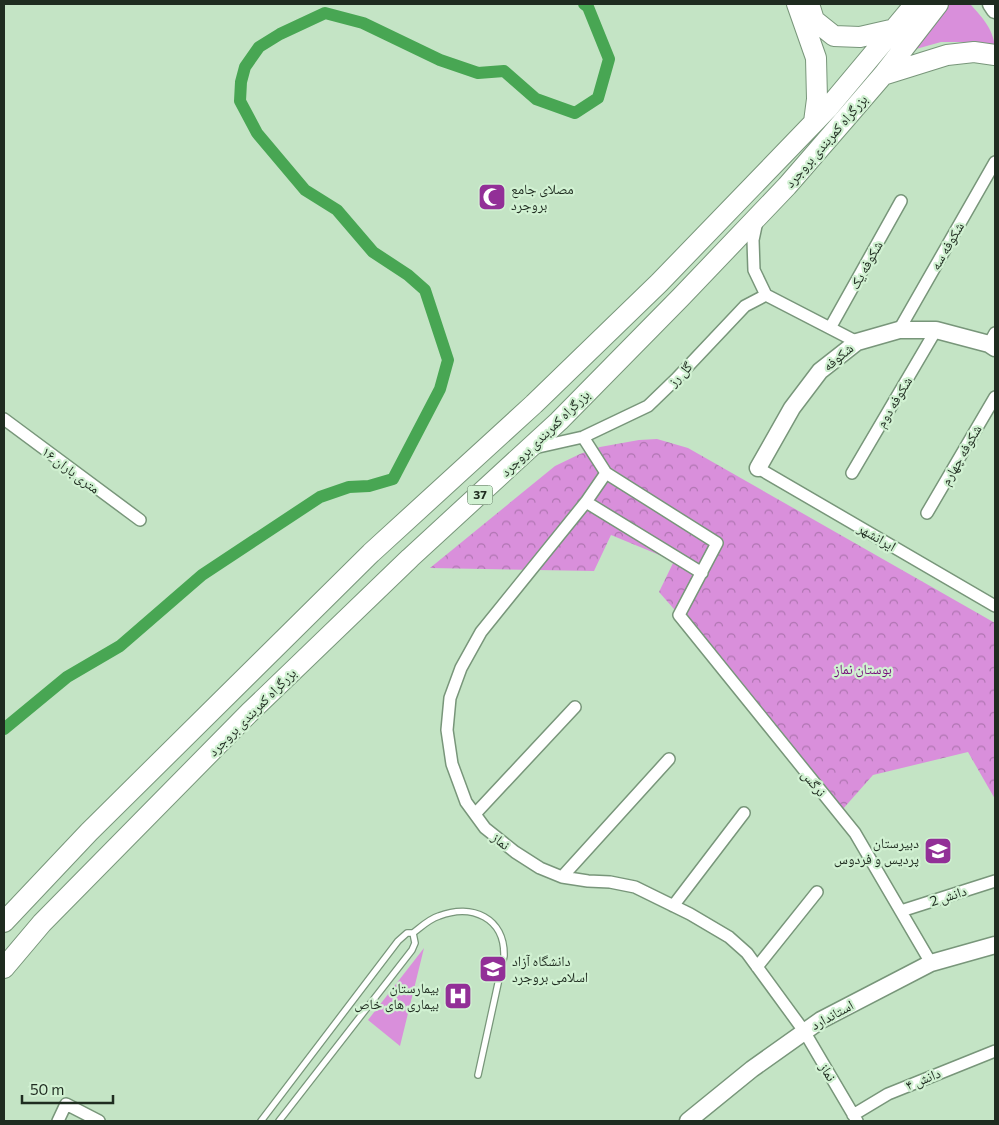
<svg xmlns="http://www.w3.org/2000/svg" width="999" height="1125" font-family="Commissioner,'Noto Naskh Arabic',sans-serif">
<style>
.grass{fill:#d98fdb}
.forest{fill:url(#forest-crowns)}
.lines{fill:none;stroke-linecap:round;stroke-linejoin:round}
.canal{stroke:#48a653;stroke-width:12}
.lane-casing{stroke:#78967a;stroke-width:8}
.street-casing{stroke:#78967a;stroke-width:14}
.secondary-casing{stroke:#78967a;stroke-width:19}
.highway-casing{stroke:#78967a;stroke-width:22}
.lane{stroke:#fff;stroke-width:5.5}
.street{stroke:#fff;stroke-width:11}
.secondary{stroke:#fff;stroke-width:16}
.highway{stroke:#fff;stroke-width:20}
.labels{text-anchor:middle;stroke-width:4.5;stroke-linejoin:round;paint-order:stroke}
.shield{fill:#d1f1d2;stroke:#546755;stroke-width:1}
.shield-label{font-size:12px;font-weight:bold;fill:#1f2c20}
.street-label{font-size:14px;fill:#1f2c20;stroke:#d1f1d2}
.poi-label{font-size:14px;fill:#1f2c20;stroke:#d1f1d2;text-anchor:start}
.park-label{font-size:14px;fill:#740979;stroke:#d1f1d2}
</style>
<defs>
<pattern id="forest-crowns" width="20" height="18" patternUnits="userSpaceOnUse" patternTransform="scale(1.25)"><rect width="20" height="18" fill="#d98fdb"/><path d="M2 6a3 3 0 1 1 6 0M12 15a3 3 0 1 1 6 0" fill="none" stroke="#af75b1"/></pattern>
</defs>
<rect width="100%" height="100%" fill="#c4e4c5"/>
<!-- grass -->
<path class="grass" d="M948,4H970C983,18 995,31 995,51L962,42H941L916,49Z
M424,948L400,1046L368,1020Z"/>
<!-- forest -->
<path class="forest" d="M657,439L688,448L995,623V799L968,752L873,775L842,810L688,625L659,592L674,561L611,535L594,571L430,568L555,466L580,454L600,447L639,440Z"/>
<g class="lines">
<!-- canal -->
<path class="canal" d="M4,729L67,677L120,646L202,575L320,497L349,487L369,486L393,479L440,389L448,360L425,290L408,275L373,252L337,210L305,190L257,133L240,101L241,82L245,67L259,47L280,34L325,13L363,23L440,60L478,73L504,71L536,99L575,113L598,98L609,59L588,7L584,4"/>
<defs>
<path id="lane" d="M413,933C421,927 429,919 439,916C472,903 505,918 504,956L478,1075
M261,1121L398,941L407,933H413L415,943L412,950L279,1121"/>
<path id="street" d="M757,221L753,240L754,270L766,295L857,342
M830,328L901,201
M899,330L995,162
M989,344L995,333
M4,419L140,520
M583,437L606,473L586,502L481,632L461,668L450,698L447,730L452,764L466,802L485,828L515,852L540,868L562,877L588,881L610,882L635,887L690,914L729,937L747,953L804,1031L857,1121
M534,448L583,437L648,406L676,379L745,306L766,295
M758,468L995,606
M606,473L717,543L679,615L855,833L931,963
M852,473L936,330
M586,502L702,573
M927,513L995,397
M475,814L575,707
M562,877L669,759
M673,906L744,813
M901,911L995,881
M757,967L817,892
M853,1115L888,1094L995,1051
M58,1121L66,1104L99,1121"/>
<path id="secondary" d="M991,4L995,10
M758,468L792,408L820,371L857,342L899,330H936L989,344L995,348
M688,1121L752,1069L821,1020L931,963L995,945"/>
<path id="highway" d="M797,4L816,58L817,99L814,122
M809,4L814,20L834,36L860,37L895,29
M883,75L947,55L974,52L995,55
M4,922L89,832L371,553L534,404L659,283L828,108L915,4
M4,968L42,923L249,713L410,558L559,421L681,297L787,186L846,118L883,75L938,4"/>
</defs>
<!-- lane casing -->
<use href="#lane" class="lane-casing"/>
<!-- street casing -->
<use href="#street" class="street-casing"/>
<!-- secondary casing -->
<use href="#secondary" class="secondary-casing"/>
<!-- highway casing -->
<use href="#highway" class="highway-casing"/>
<!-- lane -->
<use href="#lane" class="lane"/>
<!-- street -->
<use href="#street" class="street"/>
<!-- secondary -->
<use href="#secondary" class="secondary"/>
<!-- highway -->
<use href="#highway" class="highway"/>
</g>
<!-- icons -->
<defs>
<symbol id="mosque-square" viewBox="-11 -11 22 22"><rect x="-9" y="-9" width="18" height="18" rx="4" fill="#922f97" stroke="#d1f1d2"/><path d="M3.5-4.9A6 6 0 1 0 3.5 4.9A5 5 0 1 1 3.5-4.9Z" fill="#fff"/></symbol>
<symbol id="school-square" viewBox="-11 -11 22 22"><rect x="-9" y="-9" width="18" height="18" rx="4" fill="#922f97" stroke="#d1f1d2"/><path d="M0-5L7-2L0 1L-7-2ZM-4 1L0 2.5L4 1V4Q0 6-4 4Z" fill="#fff"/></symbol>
<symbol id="university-square" viewBox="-11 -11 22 22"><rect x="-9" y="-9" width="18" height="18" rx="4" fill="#922f97" stroke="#d1f1d2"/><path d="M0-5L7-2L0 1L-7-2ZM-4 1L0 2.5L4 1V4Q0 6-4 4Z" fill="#fff"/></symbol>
<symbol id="hospital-square" viewBox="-11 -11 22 22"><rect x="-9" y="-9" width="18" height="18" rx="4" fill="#922f97" stroke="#d1f1d2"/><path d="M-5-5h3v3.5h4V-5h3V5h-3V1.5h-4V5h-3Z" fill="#fff"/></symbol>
</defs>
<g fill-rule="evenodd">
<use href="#mosque-square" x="476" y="181" width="32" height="32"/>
<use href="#school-square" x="922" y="835" width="32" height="32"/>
<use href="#university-square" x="477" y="953" width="32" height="32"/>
<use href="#hospital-square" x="442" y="980" width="32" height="32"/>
</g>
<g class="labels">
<!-- shield labels -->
<rect class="shield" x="467.5" y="485.5" width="25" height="19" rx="4"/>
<g class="shield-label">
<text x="480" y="499">37</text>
</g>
<!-- street labels -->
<g class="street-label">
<text transform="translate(826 141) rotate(-49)" y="5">بزرگراه کمربندی بروجرد</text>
<text transform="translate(947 246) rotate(-60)" y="5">شکوفه سه</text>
<text transform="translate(866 265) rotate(-61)" y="5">شکوفه یک</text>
<text transform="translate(838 357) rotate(-39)" y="5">شکوفه</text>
<text transform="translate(680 374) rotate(-46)" y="5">گل رز</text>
<text transform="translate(894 402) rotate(-59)" y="5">شکوفه دوم</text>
<text transform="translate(545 433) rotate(-44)" y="5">بزرگراه کمربندی بروجرد</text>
<text transform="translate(961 455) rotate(-60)" y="5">شکوفه چهارم</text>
<text transform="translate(71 470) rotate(37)" y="5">۱۶ متری باران</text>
<text transform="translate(877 537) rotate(30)" y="5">ایرانشهر</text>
<text transform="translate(252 712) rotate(-45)" y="5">بزرگراه کمربندی بروجرد</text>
<text transform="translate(814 783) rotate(51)" y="5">نرگس</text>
<text transform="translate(501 841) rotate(39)" y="5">نماز</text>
<text transform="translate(948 896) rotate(-18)" y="5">دانش 2</text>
<text transform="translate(832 1015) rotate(-29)" y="5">استاندارد</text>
<text transform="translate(828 1072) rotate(59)" y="5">نماز</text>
<text transform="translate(923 1079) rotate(-22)" y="5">دانش ۴</text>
</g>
<!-- poi labels -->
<g class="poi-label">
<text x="511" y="194">مصلای جامع<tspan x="511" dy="16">بروجرد</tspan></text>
<text x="919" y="848" text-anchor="end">دبیرستان<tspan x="919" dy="16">پردیس و فردوس</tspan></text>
<text x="512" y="966">دانشگاه آزاد<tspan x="512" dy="16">اسلامی بروجرد</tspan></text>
<text x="439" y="993" text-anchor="end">بیمارستان<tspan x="439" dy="16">بیماری های خاص</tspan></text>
</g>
<!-- park labels -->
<g class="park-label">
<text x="863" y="674">بوستان نماز</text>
</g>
</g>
<!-- border -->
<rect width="999" height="1125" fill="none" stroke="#1f2c20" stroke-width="10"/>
<!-- scale -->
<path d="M22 1095v8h91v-8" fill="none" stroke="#1f2c20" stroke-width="2.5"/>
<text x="30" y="1095" font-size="15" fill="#1f2c20" stroke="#d1f1d2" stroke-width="4" paint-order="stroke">50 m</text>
</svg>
